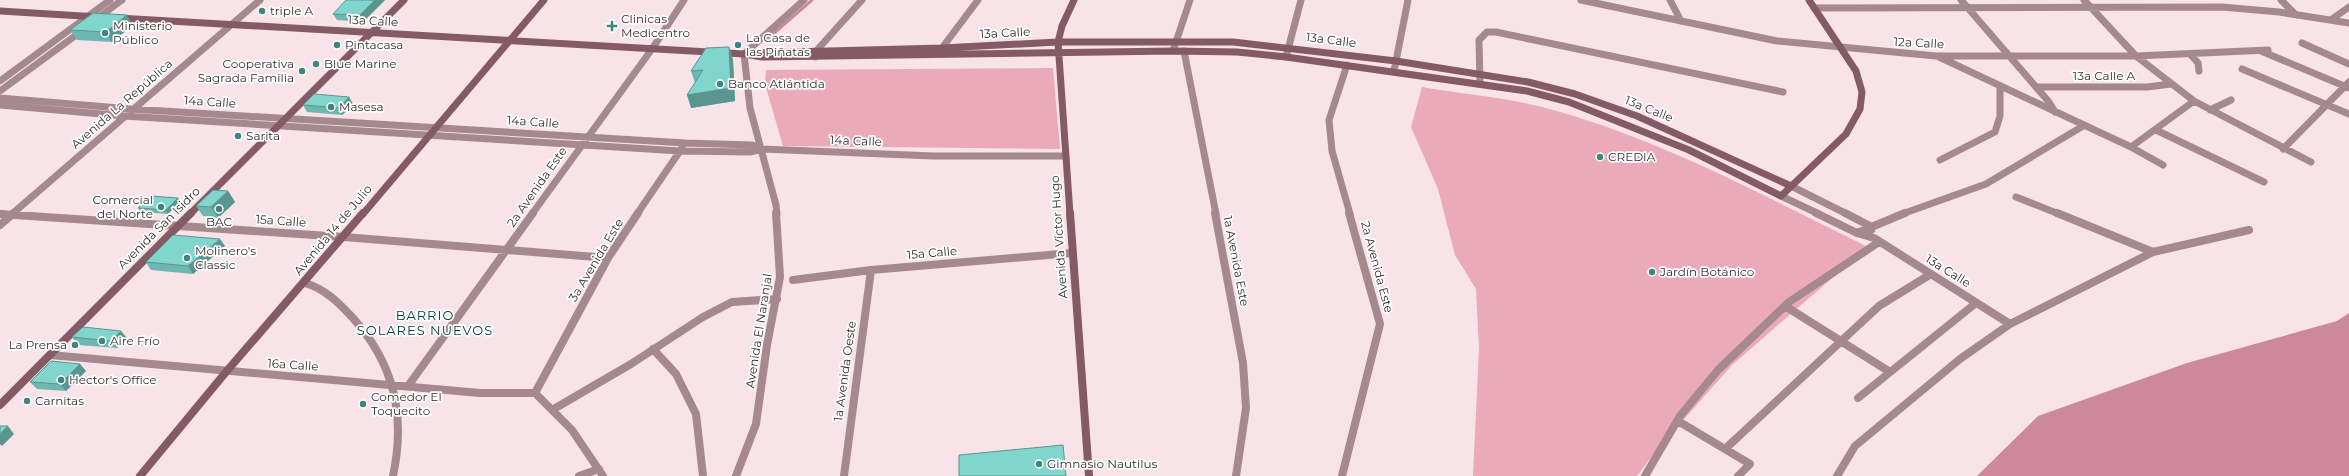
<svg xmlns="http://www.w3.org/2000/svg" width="2349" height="476" font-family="Montserrat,sans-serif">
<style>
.green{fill:#eaaaba}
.water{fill:#cb899b}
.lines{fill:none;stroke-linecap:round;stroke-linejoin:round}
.stream{stroke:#cb899b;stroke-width:3}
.street-far1{stroke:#a6888f;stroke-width:7}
.street{stroke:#a6888f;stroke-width:8}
.secondary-far1{stroke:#845a65;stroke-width:7}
.secondary{stroke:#845a65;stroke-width:8}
.wall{fill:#6eb7b0}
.shaded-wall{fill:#5a9590}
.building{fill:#80d5cd;stroke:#5a9590}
.poi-dot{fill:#3e857f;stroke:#fff;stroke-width:1.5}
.labels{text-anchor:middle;stroke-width:3.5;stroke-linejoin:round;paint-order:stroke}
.poi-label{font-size:12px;fill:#352d2f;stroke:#fff;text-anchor:start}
.street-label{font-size:12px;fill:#352d2f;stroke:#fff}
.neighbourhood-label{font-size:13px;letter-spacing:1px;fill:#00423e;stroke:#fff}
</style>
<rect width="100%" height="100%" fill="#f7e3e8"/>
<!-- green -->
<path class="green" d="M1053,68L1060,149L783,146L765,84L766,70Z
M1422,87C1461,94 1503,97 1542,107C1657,137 1762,195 1868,247L1732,365L1656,451L1637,476H1473L1479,348L1476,289L1455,255L1438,189L1411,127Z"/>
<!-- water -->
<path class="water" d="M2349,313V476H1977L2038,416L2187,363L2337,321Z"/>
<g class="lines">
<!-- stream -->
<path class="stream" d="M766,40L812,0"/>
<!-- street-far1 -->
<path class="street-far1" d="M1581,0L1777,41L1936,56H2136L2268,50
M1670,0L1681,21
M1961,0L2049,102L2055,112
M2084,0L2136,56L2194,101L2311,162
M2281,0L2296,15
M1814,8L2222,7L2279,12L2349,23
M2332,19L2349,7
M95,20L122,0
M2302,43L2349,64
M1173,51L1190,0
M1184,51L1216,214
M2261,51L2349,88
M941,54L942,48L978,0
M2191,55L2198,63L2199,71
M815,57L817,50L862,0
M1286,57L1301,0
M1939,57L2131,147L2163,165
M1347,65L1329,120L1332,151L1350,214
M2242,69L2349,114
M1394,71L1408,0
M0,81L110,0
M1480,83L1479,40L1487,32H1496L1783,92
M2036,87H2147L2171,84
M0,91L83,30
M0,98L131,109L685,143L752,145L762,149L933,156H1065
M0,105L124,116L680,151L750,152L762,149
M2210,110L2231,100
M2156,130L2264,182
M2131,147L2194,101
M2283,149L2349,82
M1940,160L1995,132L2000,116V86
M1791,186L1847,214
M1781,196L1819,214
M2016,197L2059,214
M0,214H4
M12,214L260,0
M532,214L652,49L684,0
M637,214L682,148
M777,214L776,205L750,108L744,54L804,0
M1902,214L1986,184L2083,126"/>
<!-- street -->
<path class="street" d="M1215,213L1243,363L1246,408L1236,476
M1816,213L1857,233L1874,238L2010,324
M1845,213L1870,226L1871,230
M2057,213L2153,252
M0,214L344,237L608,258
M0,225L14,213
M1857,233L1905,213
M793,280L871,270L1072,253
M305,283C325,289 338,302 352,317C394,363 406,415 393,476
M1785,306L1890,372
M653,349L676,374L696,414L703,476
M50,355L480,393H535
M408,386L533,213
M535,393L608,258L638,213
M535,393L572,430L603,476
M1858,398L1976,303
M552,410L631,364L703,317L732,302L777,299
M1678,421L1750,464L1738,476
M1725,449L1879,306L1931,274
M579,476L599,469
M736,476L756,424L767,345L780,277L776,213
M844,476L871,270
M1342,476L1380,324L1349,213
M1645,476L1680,416L1718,370L1789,302L1879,242
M1837,476L1855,446L1960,359L2010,324L2153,252L2249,230"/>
<!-- secondary-far1 -->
<path class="secondary-far1" d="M0,11L99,17
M118,18L744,54L762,57L1173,51L1237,52L1286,57L1527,91L1569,102L1689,150L1781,196L1846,134L1860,109L1862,92L1856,71L1809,0
M748,53L942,48L1058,42H1233L1396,61L1528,82L1575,94L1637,116L1791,186
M190,214L404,0
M363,214L544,0
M1070,214L1058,42L1062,26L1074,0"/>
<!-- secondary -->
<path class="secondary" d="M1070,213L1089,476
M0,405L191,213
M140,476L226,372L363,213"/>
</g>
<!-- wall -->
<path class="wall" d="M385,0L363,22L337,20L333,14Z
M133,25L112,42L77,40L70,30Z
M729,47L733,60L735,101L691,108L695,83L691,71Z
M349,97L353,104L342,115L307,112L303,105Z
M228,191L235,202L218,218L203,216L196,206Z
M180,201L168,214L141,212L138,208Z
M225,246L193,274L151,270L146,262Z
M72,337L127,338L117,348L78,345Z
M80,364L86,371L66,391L37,389L30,382Z"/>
<!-- shaded-wall -->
<path class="shaded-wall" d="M375,0H385L363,22L360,15Z
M127,15L133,25L112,42L106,32Z
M729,47L733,60L735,101L691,108L687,95Z
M349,97L353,104L342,115L339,108Z
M228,191L235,202L218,218L211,207Z
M178,198L180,201L168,214L166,210Z
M220,239L225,246L193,274L188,266Z
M121,331L127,338L117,348L111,341Z
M80,364L86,371L66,391L60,384Z
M8,426L14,434L2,446L0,444V434Z"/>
<!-- building -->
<path class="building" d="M346,0H375L360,15L333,14Z
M93,13L127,15L106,32L70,30Z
M729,47L731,88L687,95L703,70L691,71L706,48Z
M314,94L349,97L339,108L303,105Z
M213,190L228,191L211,207L196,206Z
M151,196L178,198L166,210L138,208Z
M173,235L220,239L188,266L146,262Z
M83,327L121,331L111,341L72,337Z
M51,361L80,364L60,384L30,382Z
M0,426H8L0,434Z
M1063,445L1066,476H959V455Z"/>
<!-- markers -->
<g class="poi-dot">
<circle cx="262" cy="11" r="4"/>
<path d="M610 20h4v4h4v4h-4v4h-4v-4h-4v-4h4z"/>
<circle cx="105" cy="33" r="4"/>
<circle cx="337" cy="45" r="4"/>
<circle cx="738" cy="45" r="4"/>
<circle cx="316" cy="64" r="4"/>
<circle cx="302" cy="71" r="4"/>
<circle cx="720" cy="84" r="4"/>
<circle cx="331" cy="107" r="4"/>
<circle cx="238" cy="136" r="4"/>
<circle cx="1600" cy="157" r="4"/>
<circle cx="161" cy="207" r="4"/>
<circle cx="219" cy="209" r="4"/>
<circle cx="187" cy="258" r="4"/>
<circle cx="1652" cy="272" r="4"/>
<circle cx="102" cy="341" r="4"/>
<circle cx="75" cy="345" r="4"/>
<circle cx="61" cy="380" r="4"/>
<circle cx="27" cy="401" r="4"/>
<circle cx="363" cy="404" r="4"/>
<circle cx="1039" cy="464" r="4"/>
</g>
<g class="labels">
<!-- poi labels -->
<g class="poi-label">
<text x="270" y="15">triple A</text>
<text x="621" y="23">Clinicas<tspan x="621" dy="14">Medicentro</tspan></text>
<text x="113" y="30">Ministerio<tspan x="113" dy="14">Público</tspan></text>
<text x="746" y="42">La Casa de<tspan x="746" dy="14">las Piñatas</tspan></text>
<text x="345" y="49">Pintacasa</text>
<text x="294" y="68" text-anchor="end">Cooperativa<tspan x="294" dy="14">Sagrada Familia</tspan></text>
<text x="324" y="68">Blue Marine</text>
<text x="728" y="88">Banco Atlántida</text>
<text x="339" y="111">Masesa</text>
<text x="246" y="140">Sarita</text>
<text x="1608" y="161">CREDIA</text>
<text x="153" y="204" text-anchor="end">Comercial<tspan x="153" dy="14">del Norte</tspan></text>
<text x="219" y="226" text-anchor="middle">BAC</text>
<text x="195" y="255">Molinero's<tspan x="195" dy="14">Classic</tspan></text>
<text x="1660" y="276">Jardín Botánico</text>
<text x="110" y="345">Aire Frío</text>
<text x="67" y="349" text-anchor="end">La Prensa</text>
<text x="69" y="384">Hector's Office</text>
<text x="371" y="401">Comedor El<tspan x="371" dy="14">Toquecito</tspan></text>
<text x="35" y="405">Carnitas</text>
<text x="1047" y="468">Gimnasio Nautilus</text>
</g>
<!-- street labels -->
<g class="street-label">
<text transform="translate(373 21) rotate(3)" y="4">13a Calle</text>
<text transform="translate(1005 33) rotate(-3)" y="4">13a Calle</text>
<text transform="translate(1331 40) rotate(7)" y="4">13a Calle</text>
<text transform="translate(1919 43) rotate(3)" y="4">12a Calle</text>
<text x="2104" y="80">13a Calle A</text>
<text transform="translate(210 102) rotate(4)" y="4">14a Calle</text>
<text transform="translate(122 104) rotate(-41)" y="4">Avenida La República</text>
<text transform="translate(1649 109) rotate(22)" y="4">13a Calle</text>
<text transform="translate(533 122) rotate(4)" y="4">14a Calle</text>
<text transform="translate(856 141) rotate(2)" y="4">14a Calle</text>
<text transform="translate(537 187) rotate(-55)" y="4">2a Avenida Este</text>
<text transform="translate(281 221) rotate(4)" y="4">15a Calle</text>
<text transform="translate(159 228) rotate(-45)" y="4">Avenida San Isidro</text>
<text transform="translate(333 230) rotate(-50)" y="4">Avenida 14 de Julio</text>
<text transform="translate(1059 237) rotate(-94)" y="4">Avenida Víctor Hugo</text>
<text transform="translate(932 253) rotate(-5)" y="4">15a Calle</text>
<text transform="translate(596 260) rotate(-59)" y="4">3a Avenida Este</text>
<text transform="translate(1236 261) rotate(79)" y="4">1a Avenida Este</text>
<text transform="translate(1377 267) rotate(75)" y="4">2a Avenida Este</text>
<text transform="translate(1948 271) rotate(32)" y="4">13a Calle</text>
<text transform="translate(759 331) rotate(-81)" y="4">Avenida El Naranjal</text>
<text transform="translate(293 365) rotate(4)" y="4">16a Calle</text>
<text transform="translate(845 371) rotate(-82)" y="4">1a Avenida Oeste</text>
</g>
<!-- neighbourhood labels -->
<g class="neighbourhood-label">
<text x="425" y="320">BARRIO<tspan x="425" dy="15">SOLARES NUEVOS</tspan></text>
</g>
</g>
</svg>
